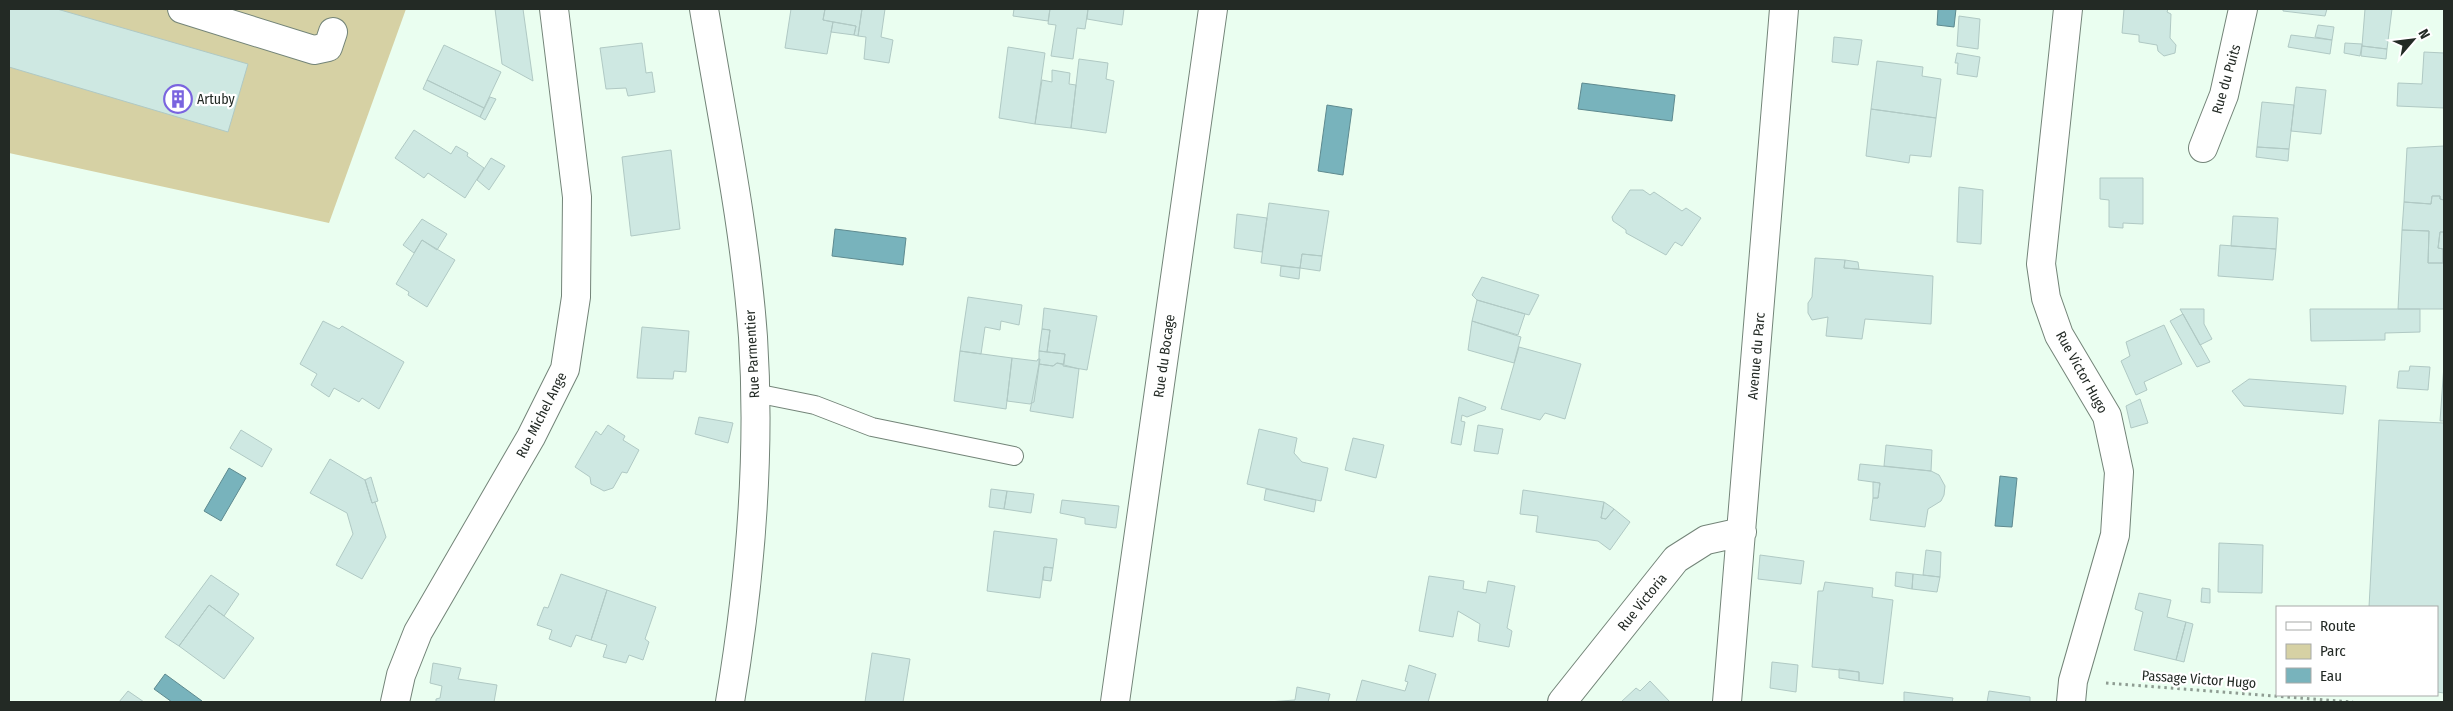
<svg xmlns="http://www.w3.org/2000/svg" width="2453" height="711" font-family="'Fira Sans Condensed',sans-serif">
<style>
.green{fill:#d6d1a4}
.water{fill:#78b3bc;stroke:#5e8a8f}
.building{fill:#cee8e2;stroke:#b0c9c4}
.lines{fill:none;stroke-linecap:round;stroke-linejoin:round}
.lane-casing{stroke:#738478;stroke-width:20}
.street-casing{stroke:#738478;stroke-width:30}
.path{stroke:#8e9c92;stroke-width:3;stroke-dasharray:2.5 4;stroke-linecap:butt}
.lane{stroke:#fff;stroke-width:18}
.street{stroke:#fff;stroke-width:28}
.labels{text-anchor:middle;stroke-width:4.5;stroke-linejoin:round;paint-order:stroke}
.street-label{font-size:14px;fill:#232a25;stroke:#fff}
.poi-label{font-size:14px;fill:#232a25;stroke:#fff;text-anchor:start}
</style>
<rect width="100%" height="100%" fill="#eafef0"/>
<!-- green -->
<path class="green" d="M9,9H406L329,223L9,153Z"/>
<!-- water -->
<path class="water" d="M1938,9H1956L1954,27L1937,25Z
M1582,83L1675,95L1672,121L1578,109Z
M1327,105L1352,109L1343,175L1318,171Z
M835,229L906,238L903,265L832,256Z
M229,468L246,478L221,521L204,511Z
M2000,476L2017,478L2012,527L1995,526Z
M165,674L202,701L201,702H172L154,689Z"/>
<!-- building -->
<path class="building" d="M9,9H57L248,64L228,132L9,67Z
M495,9H523L533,81L502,64Z
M791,9H825L823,20L833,22L827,54L785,48Z
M825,9H862L858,36L854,35L856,26L823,20Z
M862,9H885L881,37L893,40L889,63L864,59L866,37L858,36Z
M1014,9H1050L1048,21L1013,16Z
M1050,9H1088L1085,29L1077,28L1073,59L1051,56L1056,25L1048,24Z
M1088,9H1124L1122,25L1087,19Z
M2124,9H2168L2167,12L2171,14L2170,38L2176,45L2175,53L2164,56L2158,51L2157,45L2139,42V35L2122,33Z
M2283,9H2327L2325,16L2283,11Z
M2365,9H2392L2387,49L2362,46Z
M1959,16L1980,19L1978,49L1957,46Z
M833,22L856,26L854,35L831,32Z
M2318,25L2334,27L2332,40L2315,37Z
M2291,35L2332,40L2330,54L2288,47Z
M1834,37L1862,40L1858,65L1832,62Z
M642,43L646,73L652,72L655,92L628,96L626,88L606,89L600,48Z
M2345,43L2362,44L2360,56L2344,53Z
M444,45L501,72L484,108L427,80Z
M2362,46L2387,49L2386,59L2361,56Z
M1008,47L1045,53L1035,124L999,118Z
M2424,52L2444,53V108L2397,106L2398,83L2422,84Z
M1957,53L1980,57L1977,77L1957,74L1958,63H1955Z
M1079,59L1108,63L1106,79L1114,81L1106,133L1071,128Z
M1877,61L1923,67L1922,76L1941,79L1936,118L1871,109Z
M1052,70L1070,73L1069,84L1076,85L1071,128L1035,124L1042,80L1052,82Z
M427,80L484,108L480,117L423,89Z
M2296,87L2326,90L2321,134L2291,131Z
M490,97L496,99L485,120L480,117Z
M2262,102L2294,105L2289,149L2257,147Z
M1871,109L1936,118L1931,157L1910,155L1909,163L1866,156Z
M414,130L451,154L456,146L468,153L467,156L484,168L465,198L428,173L424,178L395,158Z
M2444,146V200L2440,199V196H2432L2431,204L2404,202L2407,148Z
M2257,147L2289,149L2288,161L2256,157Z
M671,150L680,229L631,236L622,157Z
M491,158L505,166L489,190L477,180Z
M2100,178H2143V224L2123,223V228L2109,227V200L2100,199Z
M1959,187L1983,190L1981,244L1957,242Z
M1630,190H1643L1650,195L1654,192L1682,211L1686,208L1701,218L1682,246L1675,242L1666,255L1626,233V230L1613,221L1612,217Z
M2432,196H2440V199L2444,200V232H2440L2438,248L2443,249V263H2428L2429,231L2402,230L2404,202L2431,204Z
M1269,203L1329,211L1322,256L1302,254L1300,268L1261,263Z
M1237,214L1267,218L1262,252L1234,248Z
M2233,216L2278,218L2276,249L2231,246Z
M422,219L447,234L437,250L422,240L414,253L403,245Z
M2402,230L2429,231L2428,263H2443V249L2438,248L2440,232H2444V309H2398Z
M422,240L455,260L427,307L408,295L409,292L396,284Z
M2220,245L2276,249L2273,280L2218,276Z
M1302,254L1322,256L1320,271L1300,268Z
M1815,258L1845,260L1844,268L1933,276L1931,324L1865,319L1862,339L1826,336L1828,317L1812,320L1808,313V303L1812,297Z
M1845,260L1858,262L1859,269L1844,268Z
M1281,266L1300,268L1299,279L1280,276Z
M1482,277L1539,295L1529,315L1477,300L1472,295Z
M968,297L1022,305L1019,325L1001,321L1000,330L985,327L981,354L960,351Z
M1477,300L1525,314L1518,335L1472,321Z
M1044,308L1097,316L1087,370L1063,366L1065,354L1047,352L1050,330L1042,329Z
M2180,309H2204V324L2212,339L2200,345Z
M2310,309H2420V332L2385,333V340L2311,341Z
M2183,314L2210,362L2197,367L2170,321Z
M323,321L339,329L342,326L404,362L379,409L362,398L359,402L334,388L329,397L311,385L317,374L300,364Z
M1472,321L1521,337L1514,363L1468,350Z
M2164,325L2182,364L2144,382L2147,390L2136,395L2121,361L2130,356L2126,342Z
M642,327L689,331L686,372L674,371L673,379L637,378Z
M1042,329L1050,330L1047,352L1039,351Z
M1519,347L1581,364L1565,419L1545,413L1540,420L1501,409Z
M960,351L1012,358L1006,409L954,401Z
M1039,351L1065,354L1064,364L1057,363L1053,366L1039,364Z
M1012,358L1037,361L1038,359H1040L1034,402L1030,404L1007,401Z
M1057,363L1079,369L1073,418L1030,411L1039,364L1053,366Z
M2444,365V421H2440Z
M2410,366L2430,367L2428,390L2397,388L2399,371H2409Z
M2249,379L2346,386L2343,414L2244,406L2232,391Z
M1459,397L1486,407L1485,410L1467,417L1462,415L1461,421L1465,422L1461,445L1451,443Z
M2140,399L2148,423L2131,428L2126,406Z
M699,417L733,423L728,443L695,434Z
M2379,420L2444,423V693L2437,692V607H2369Z
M608,425L625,436L623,440L639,450L627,473L622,472L613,488L604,491L591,484L590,477L575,467L596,431L601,435Z
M1478,425L1503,429L1498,454L1474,451Z
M1259,429L1297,438L1294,453L1302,462L1328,468L1321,501L1247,484Z
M241,430L272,449L262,467L230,448Z
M1353,438L1384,445L1376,478L1345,470Z
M1886,445L1932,450L1931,471L1884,466Z
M330,459L365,480L372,503L375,502L386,537L362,579L336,565L353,534L347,513L310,493Z
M1860,464L1931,471L1939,475L1945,486L1944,495L1941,501L1928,509L1925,527L1870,520L1873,498H1878L1880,483L1858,480Z
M371,477L378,501L372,503L365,480Z
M1873,482L1880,483L1878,498H1873Z
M991,489L1007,491L1004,509L989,507Z
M1266,489L1316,500L1314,512L1264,500Z
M1523,490L1604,502L1601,518L1606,519L1614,509L1630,522L1610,550L1598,541L1536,532L1538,516L1520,514Z
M1007,491L1034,494L1031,513L1004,509Z
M1062,500L1119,506L1116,528L1085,524V518L1060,513Z
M1604,502L1614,509L1606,519L1601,518Z
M994,531L1057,539L1053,568L1044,567L1040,598L987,591Z
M2219,543L2263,545L2262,593L2218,592Z
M1926,550L1941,552L1940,577L1923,575Z
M1760,555L1804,561L1801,584L1758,579Z
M1044,567L1053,568L1051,581L1043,580Z
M1896,572L1913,574L1912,589L1895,586Z
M561,574L607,590L591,640L576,635L571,647L549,639L552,630L537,625L544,607L548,608Z
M1913,574L1940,577L1937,592L1912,589Z
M211,575L239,594L224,616L209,605L179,646L165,637Z
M1429,576L1464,581L1463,589L1486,593L1488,581L1515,586L1507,628L1512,631L1509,647L1478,641L1480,624L1458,611L1453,637L1419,631Z
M1825,582L1873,588L1872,597L1893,600L1883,684L1859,681V672L1812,667L1818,591H1823Z
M2202,588L2210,589V603L2201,602Z
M607,590L656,607L645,639L649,642L643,660L629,655L626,663L603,657L607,645L591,640Z
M2139,593L2171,600L2167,617L2186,622L2176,660L2134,650L2143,612L2135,609Z
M209,605L254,638L224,679L179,646Z
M2186,622L2193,624L2184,662L2176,660Z
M872,653L910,659L903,702H865Z
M1772,662L1798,665L1796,692L1770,688Z
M433,663L461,668L458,679L497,685L494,702H436V699L440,698L442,686L430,683Z
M1409,665L1436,674L1428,702H1356L1362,680L1405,691L1408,682L1405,681Z
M1839,669L1859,672V681L1839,678Z
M1650,681L1670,702H1621L1636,688L1640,691Z
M1297,687L1330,694L1328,702H1268L1295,700Z
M128,691L144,702H119Z
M1989,691L2030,697V702H1987Z
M1904,692L1953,698L1952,702H1904Z"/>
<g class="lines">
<defs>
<path id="lane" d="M755,393L815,405L872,427L1014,456"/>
<path id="street" d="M182,9L314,50L328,47L333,32
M704,9C722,118 745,227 753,337C761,460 750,582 730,702
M2068,9L2041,264L2046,298L2059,335L2107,416L2119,472L2115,535L2073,681L2071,702
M2203,148L2224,95L2243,9
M395,702L401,675L418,632L531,437L565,369L576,297L577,197L554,9
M1115,702L1213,9
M1562,702L1676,559L1706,540L1742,532
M1727,702L1784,9"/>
</defs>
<!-- lane casing -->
<use href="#lane" class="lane-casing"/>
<!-- street casing -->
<use href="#street" class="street-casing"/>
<!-- path -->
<path class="path" d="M2106,683L2353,702"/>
<!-- lane -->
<use href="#lane" class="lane"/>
<!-- street -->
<use href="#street" class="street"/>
</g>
<!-- icons -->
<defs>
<symbol id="building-ring" viewBox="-11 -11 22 22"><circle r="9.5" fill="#fff" stroke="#7a64df" stroke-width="1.5"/><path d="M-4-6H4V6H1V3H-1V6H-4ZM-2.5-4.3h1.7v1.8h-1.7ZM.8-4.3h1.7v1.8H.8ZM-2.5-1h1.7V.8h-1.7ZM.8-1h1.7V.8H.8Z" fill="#7a64df"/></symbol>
</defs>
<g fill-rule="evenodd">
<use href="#building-ring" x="162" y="83" width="32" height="32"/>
</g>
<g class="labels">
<!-- street labels -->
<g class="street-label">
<text transform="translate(2226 79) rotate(-74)" y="5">Rue du Puits</text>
<text transform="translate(752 354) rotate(-93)" y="5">Rue Parmentier</text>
<text transform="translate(1164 356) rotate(-82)" y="5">Rue du Bocage</text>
<text transform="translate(1756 356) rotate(-85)" y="5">Avenue du Parc</text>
<text transform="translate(2082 372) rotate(61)" y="5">Rue Victor Hugo</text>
<text transform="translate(541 415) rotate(-63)" y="5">Rue Michel Ange</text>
<text transform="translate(1642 602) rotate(-51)" y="5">Rue Victoria</text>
<text transform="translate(2199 679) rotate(4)" y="5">Passage Victor Hugo</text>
</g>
<!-- poi labels -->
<g class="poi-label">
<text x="197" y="104">Artuby</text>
</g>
</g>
<!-- border -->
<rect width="2453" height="711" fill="none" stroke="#232a25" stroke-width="20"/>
<!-- legend -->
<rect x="2276" y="606" width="162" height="90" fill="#ffffff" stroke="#a7aaa8"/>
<rect x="2286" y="622" width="25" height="8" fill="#ffffff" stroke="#a7aaa8"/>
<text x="2320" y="631" font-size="15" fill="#232a25">Route</text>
<rect x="2286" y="644" width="25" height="15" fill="#d6d1a4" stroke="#a7aaa8"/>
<text x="2320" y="656" font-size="15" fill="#232a25">Parc</text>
<rect x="2286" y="668" width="25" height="15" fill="#78b3bc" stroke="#a7aaa8"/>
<text x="2320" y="681" font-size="15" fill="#232a25">Eau</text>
<!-- north arrow -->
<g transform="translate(2413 40) rotate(62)" stroke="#ffffff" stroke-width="4" paint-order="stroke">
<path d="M0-4L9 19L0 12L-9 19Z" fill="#232a25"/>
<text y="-8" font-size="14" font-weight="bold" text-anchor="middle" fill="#232a25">N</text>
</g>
</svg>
